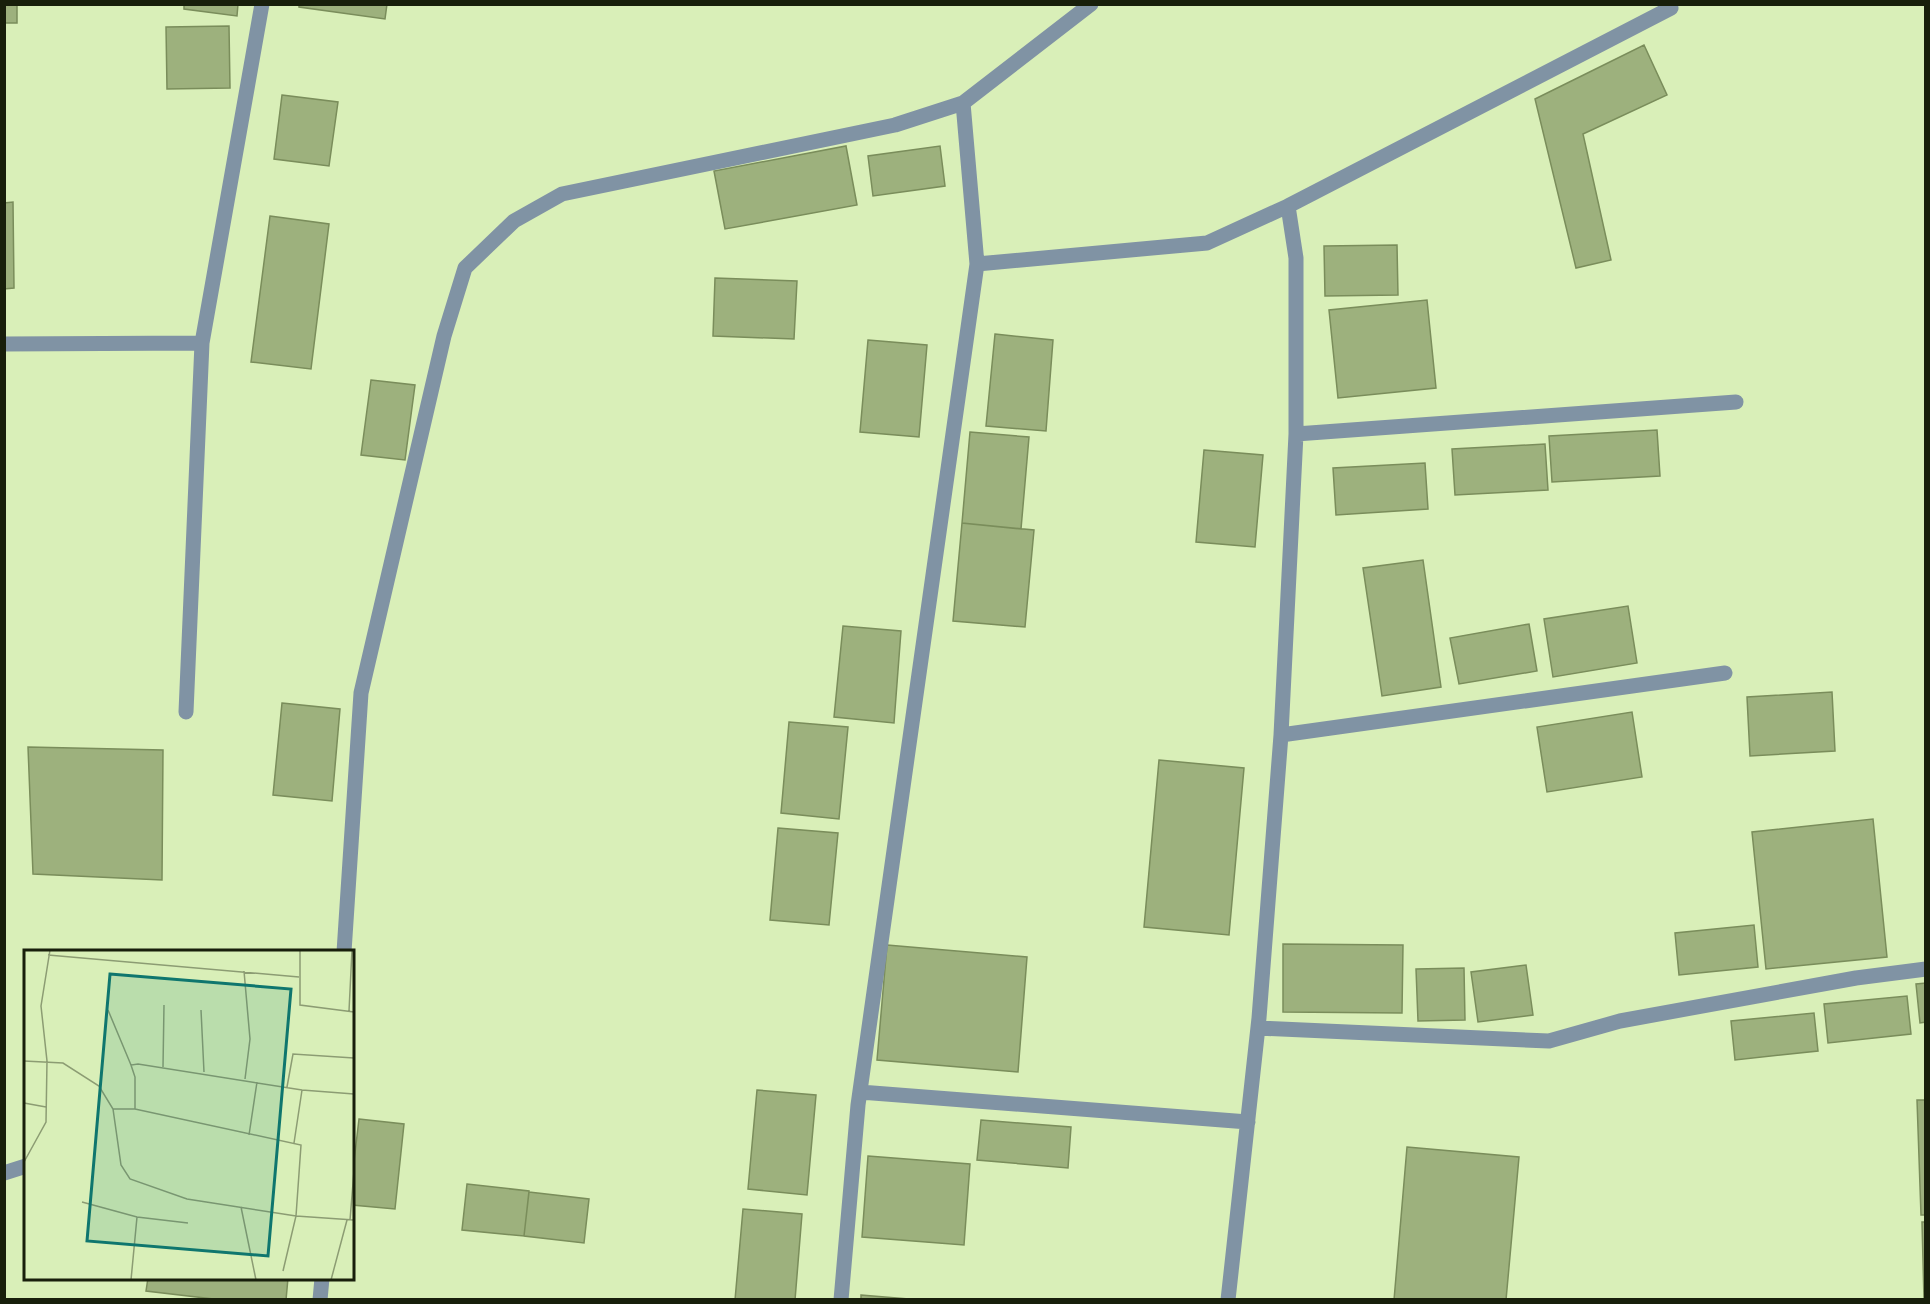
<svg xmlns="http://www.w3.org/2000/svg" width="1930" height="1304" font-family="'Titillium Web',sans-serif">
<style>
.building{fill:#9db17d;stroke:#7a8d5b;stroke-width:1.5}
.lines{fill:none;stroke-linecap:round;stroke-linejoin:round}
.minor{stroke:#8093a4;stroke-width:15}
.inset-road{fill:none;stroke:#8c9c73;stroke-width:1.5}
.view{fill:#0f766e;fill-opacity:0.15;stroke:#0f766e;stroke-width:3}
.inset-edge{fill:none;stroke:#181f0b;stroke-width:3}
</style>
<rect width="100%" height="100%" fill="#d9efb8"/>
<!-- building -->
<path class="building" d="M4,4H17V23H4Z
M184,4H238L237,16L184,9Z
M299,4H387L385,19L299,7Z
M229,26L230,88L167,89L166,27Z
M1644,45L1667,95L1583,134L1611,260L1576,268L1535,99Z
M282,95L338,102L329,166L274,159Z
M846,146L857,205L725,229L714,171Z
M940,146L945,186L873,196L868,156Z
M13,202L14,288L4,289V203Z
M270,216L329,224L311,369L251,362Z
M1397,245L1398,295L1325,296L1324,246Z
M715,278L797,281L794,339L713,336Z
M1427,300L1436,388L1338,398L1329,310Z
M995,334L1053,340L1046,431L986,426Z
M868,340L927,345L919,437L860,432Z
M371,380L415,385L405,460L361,455Z
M1657,430L1660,476L1552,482L1549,436Z
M970,432L1029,437L1021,529L962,523Z
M1545,444L1548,490L1455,495L1452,449Z
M1204,450L1263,455L1255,547L1196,542Z
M1425,463L1428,509L1336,515L1333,468Z
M962,523L1034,530L1025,627L953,621Z
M1423,560L1441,687L1382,696L1363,568Z
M1628,606L1637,663L1553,677L1544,619Z
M1529,624L1537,671L1459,684L1450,638Z
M843,626L901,631L894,723L834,717Z
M1832,692L1835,751L1750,756L1747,697Z
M282,703L340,709L332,801L273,795Z
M1632,712L1642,777L1547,792L1537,727Z
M789,722L848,727L839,819L781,813Z
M28,747L163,750L162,880L33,874Z
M1159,760L1244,768L1229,935L1144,927Z
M1873,819L1887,957L1766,969L1752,832Z
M778,828L838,833L829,925L770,920Z
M1754,925L1758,967L1679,975L1675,933Z
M1283,944L1403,945L1402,1013L1283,1012Z
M887,945L1027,957L1018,1072L877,1060Z
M1526,965L1533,1015L1478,1022L1471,972Z
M1464,968L1465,1020L1418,1021L1416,969Z
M1926,983V1022L1920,1023L1916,984Z
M1907,996L1911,1034L1828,1043L1824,1004Z
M1814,1013L1818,1051L1735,1060L1731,1021Z
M757,1090L816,1095L807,1195L748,1189Z
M1917,1100H1926V1215H1921Z
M359,1119L404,1124L395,1209L352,1205V1178Z
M981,1120L1071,1127L1068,1168L977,1160Z
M1407,1147L1519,1157L1506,1300H1394Z
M868,1156L970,1164L964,1245L862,1237Z
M467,1184L529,1191L524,1236L462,1230Z
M529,1192L589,1199L584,1243L524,1236Z
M743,1209L802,1214L795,1300H735Z
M1922,1222H1926V1300H1924Z
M148,1278H288L286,1300H222L146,1291Z
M861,1295L921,1300H861Z"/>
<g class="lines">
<!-- minor -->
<path class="minor" d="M1288,206L1671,8
M977,264L1207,243L1288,206L1296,258V434L1281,735L1259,1018L1228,1300
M4,344L202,343
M1296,434L1736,402
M186,712L202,343L262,4
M1281,735L1725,673
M344,952L361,693L444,336L465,268L514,221L562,194L895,125L963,103L1091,4
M1258,1028L1549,1041L1620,1021L1856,978L1926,969
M860,1092L1248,1122
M4,1173L26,1166
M320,1300L322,1278
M841,1300L858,1105L977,264L963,103"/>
</g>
<!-- overview -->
<g transform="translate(24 950)">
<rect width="330" height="330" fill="#d9efb8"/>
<path class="inset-road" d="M276,0V55L330,62M24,5L275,27M220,21L226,89L221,129M84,60L107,115M177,60L180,122M325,61L328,0M0,111L39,113L75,136L89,159L97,215L106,229L163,249L272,266L330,270M139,117L140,55M263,137L269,104L330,108M0,153L22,157M89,159H111L277,195L272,266L259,321M111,159V127L107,115L114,114L278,140L330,144M225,185L233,132M270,193L278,140M0,212L22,172L23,111L17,56L26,0M58,252L113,267L164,273M217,257L232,330M326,270L330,221M107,330L113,267M307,330L323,270"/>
<path class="view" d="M86,24L267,39L244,306L63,291Z"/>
<rect width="330" height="330" class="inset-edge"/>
</g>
<!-- border -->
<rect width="1930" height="1304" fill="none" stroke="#181f0b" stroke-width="12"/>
</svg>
